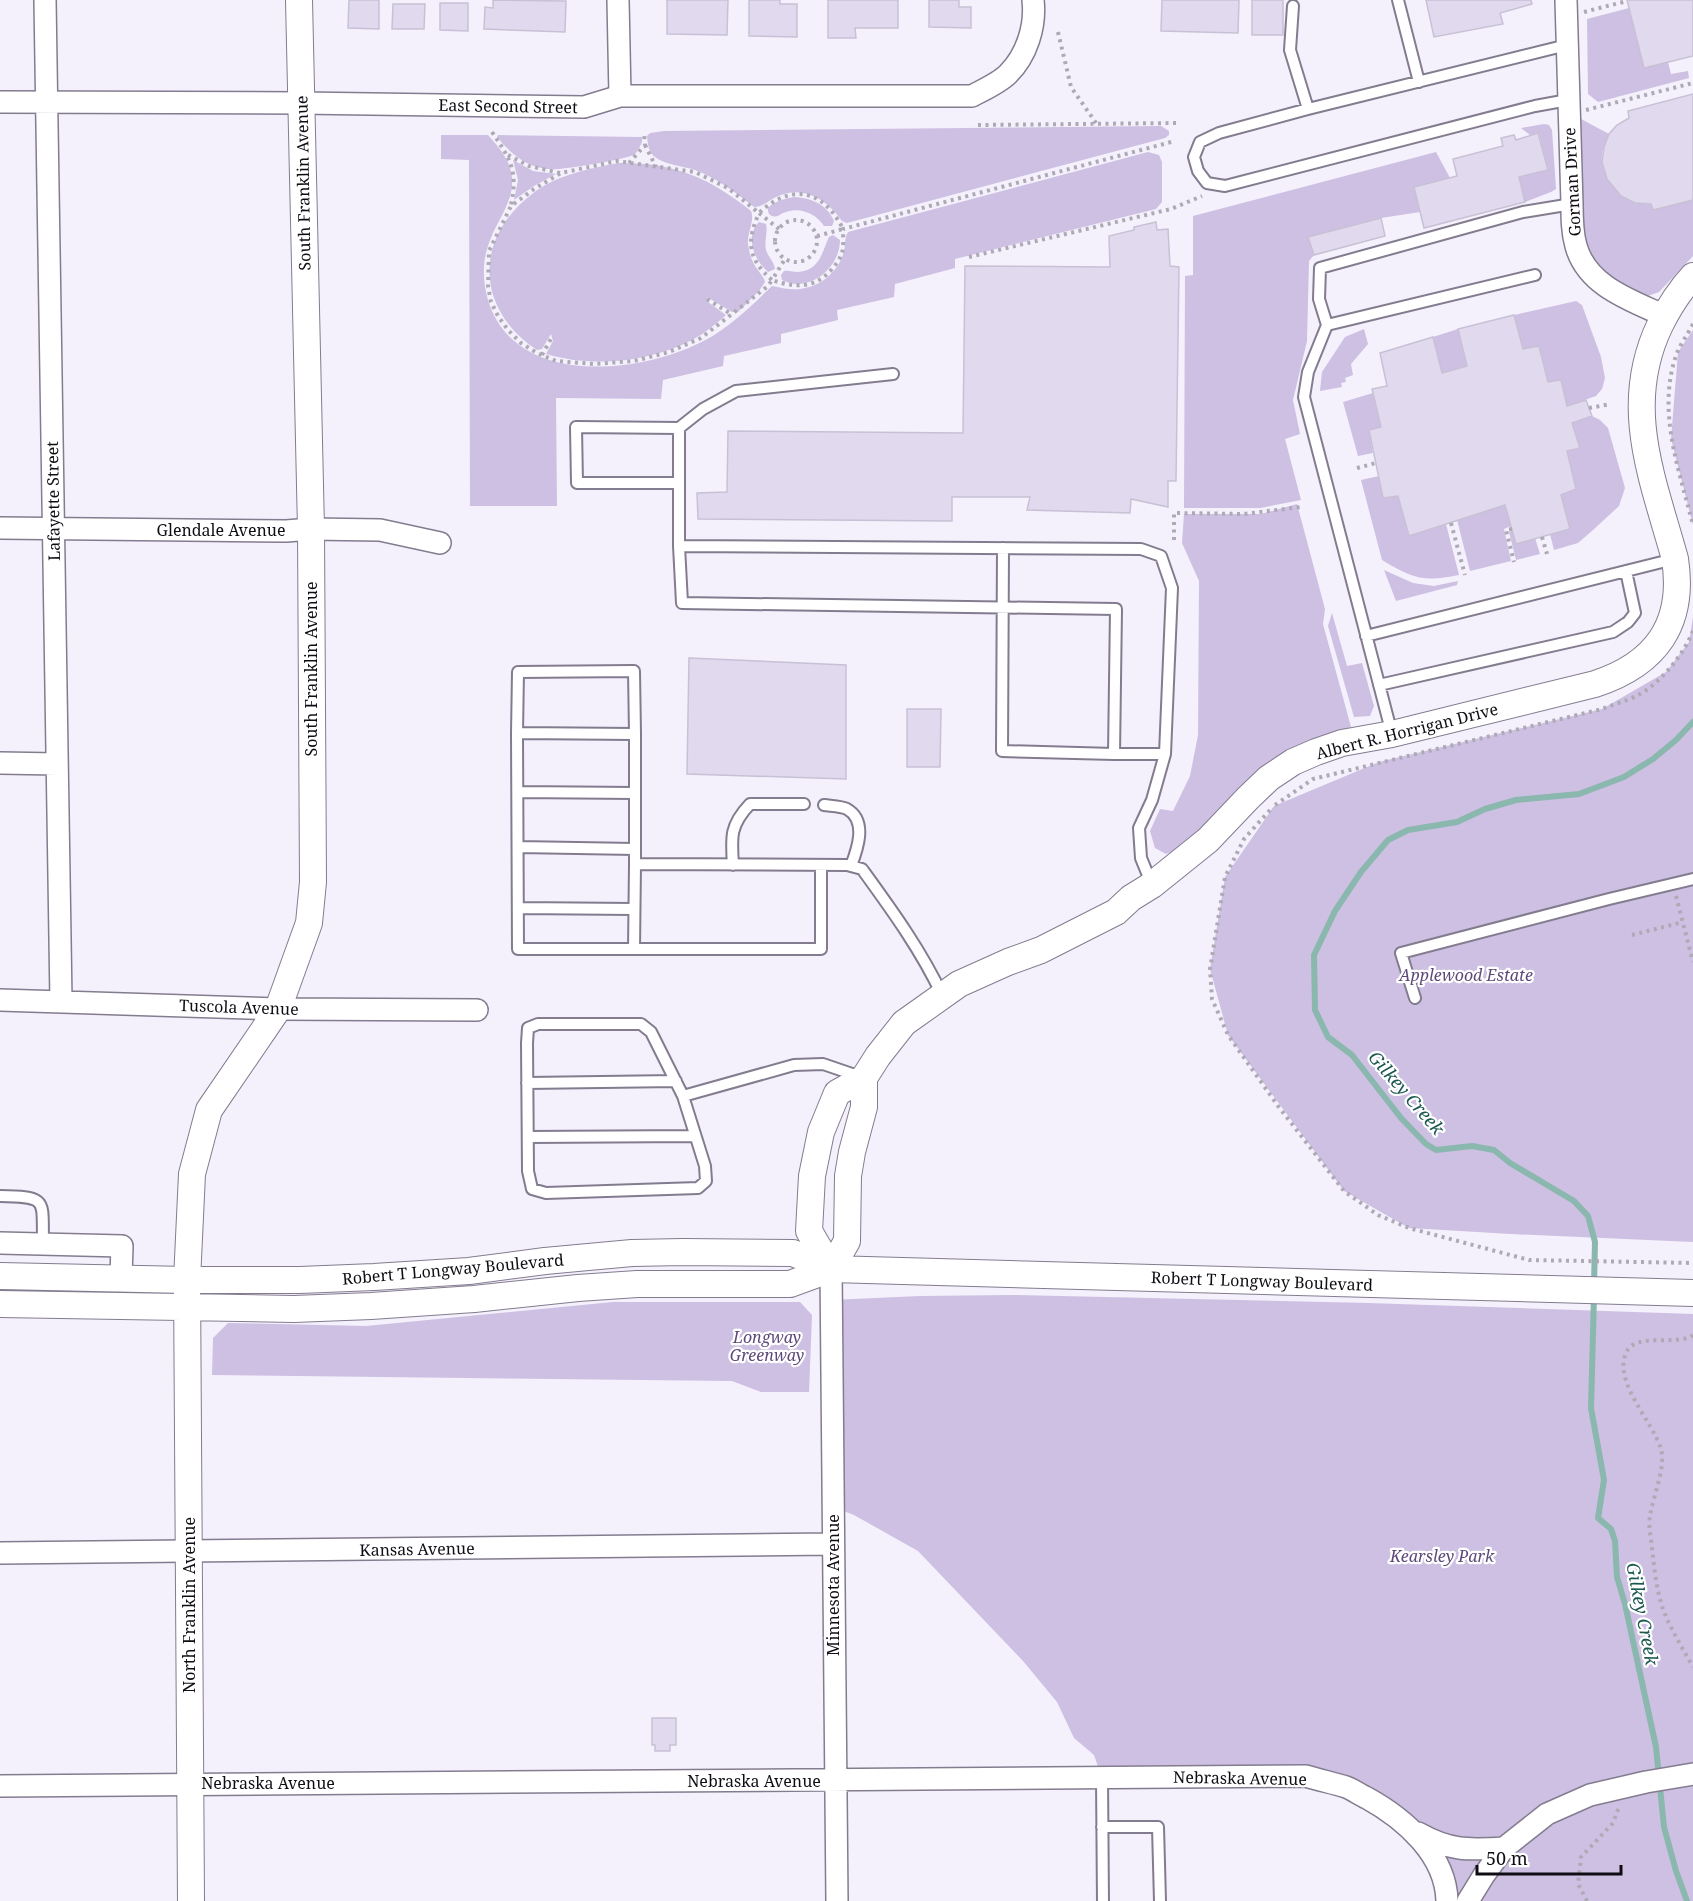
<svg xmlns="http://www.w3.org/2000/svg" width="1693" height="1901" font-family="'Noto Serif',serif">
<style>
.green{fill:#cdc0e2}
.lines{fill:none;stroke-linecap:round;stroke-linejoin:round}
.stream{stroke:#8ab7ae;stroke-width:6}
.building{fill:#e1d9ee;stroke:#c8c1d5;stroke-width:1.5}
.service-casing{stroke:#837c8f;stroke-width:14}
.minor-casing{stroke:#837c8f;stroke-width:24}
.tertiary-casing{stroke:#837c8f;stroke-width:28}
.path{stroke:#aeaab5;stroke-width:4;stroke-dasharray:3 4.5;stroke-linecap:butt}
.service{stroke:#fff;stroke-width:10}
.minor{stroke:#fff;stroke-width:21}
.tertiary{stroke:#fff;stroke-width:26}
.labels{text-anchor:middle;stroke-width:4.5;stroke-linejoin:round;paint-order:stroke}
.street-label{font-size:16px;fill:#0f0c13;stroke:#fff}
.park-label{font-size:16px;font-style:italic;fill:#5d4979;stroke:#fff}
.water-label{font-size:18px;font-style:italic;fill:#1b584f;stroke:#fff}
</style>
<rect width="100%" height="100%" fill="#f4f0fc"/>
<!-- green -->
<path class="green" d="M1629,8L1644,68L1668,62L1671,74L1688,71L1689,78L1598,102L1588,94L1587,19Z
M1581,119L1609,134C1605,143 1601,152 1602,162C1604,178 1619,199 1636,203C1654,207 1676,201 1693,200V256L1659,292L1648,296L1617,282L1598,269L1590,253L1582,227Z
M1544,124L1549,125L1552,130L1556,189L1551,192L1525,202L1519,177L1548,170L1539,134L1530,135L1521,128Z
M1161,126L1169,131V135L1165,138L847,223L842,221C827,199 802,184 776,197C768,201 763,207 754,207C736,193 717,178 695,170C683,166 665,165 655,157C648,152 648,144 647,136L650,133L664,131Z
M441,135H488C496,144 505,154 509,165C521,196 496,219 488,246C482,263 483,283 488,300C513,384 630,375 693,346C724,333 748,309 772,286C782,288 794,291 805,288C823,285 840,269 844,251C846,244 844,239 848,232L1148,152L1159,155L1162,162V202L1156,209L955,259V268L895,284L894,297L837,310L838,320L781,334V343L724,356L723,366L663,380L661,399L556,398L557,506H470L469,160L441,159Z
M498,135L642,137V142C640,146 638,151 635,154C629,159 567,169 557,169C550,170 540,168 534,166C519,161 507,149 497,137Z
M1436,152L1450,178L1414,188L1420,212L1381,218L1308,237L1314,255L1309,261L1307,341L1293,400L1300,434L1285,439L1301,500L1260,508H1184L1185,276L1193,275V216Z
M513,160L533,171L556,174L534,186L514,200L518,180Z
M618,163C672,162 709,177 751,211C755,221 747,232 748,244C749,253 752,263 758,270C761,275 764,277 765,282L759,291L738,312H732L707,297L708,302L726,315C716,324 705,333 692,340C650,362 592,368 546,354L553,341L551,334L542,349L537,350C476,310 473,239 532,194C556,175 588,169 618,163Z
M794,197C811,198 827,204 834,221L832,226H824C816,214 801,207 786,212C781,213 778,218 772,216C768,214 768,212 768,208C775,201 784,199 794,197Z
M759,222L766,224C768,233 764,241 766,250C768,257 774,261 775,269L768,272C755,261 744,237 759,222Z
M833,235L840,240C840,268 809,294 782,280L781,275L784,271C789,270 793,272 798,272C821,270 822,251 829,237Z
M1576,301L1582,305L1601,357L1605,378L1602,389L1596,396L1567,406L1561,380L1548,382L1539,346L1523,349L1514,315Z
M1364,329L1368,344L1351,364L1353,375L1345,378L1346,382L1341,383L1342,387L1320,391L1322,372L1345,337Z
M1458,329L1467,366L1442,373L1433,337Z
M1693,330V525L1671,439L1678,352Z
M1373,393L1381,427L1369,431L1373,453L1358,456L1343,402Z
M1592,416L1600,420L1608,428L1625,488L1619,506L1593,530L1578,543L1554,550L1550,534L1561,495L1576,489L1567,451L1580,448L1572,423Z
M1379,476L1383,498L1398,496L1409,536L1446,524L1459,575C1424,582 1413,579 1382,560L1361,480Z
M1297,504L1325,609L1323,624L1351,727L1294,747L1252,777L1182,848L1166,854L1155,848L1150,831L1160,809L1173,811L1190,776L1198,735L1199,581L1182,543L1184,514H1261Z
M1505,505L1511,526L1504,529L1511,561L1470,571L1457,520Z
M1512,531L1535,538L1540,554L1516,560L1509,532Z
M1384,570L1413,583L1434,586L1458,581L1457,585L1396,601Z
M1332,613L1347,666L1362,663L1374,706L1370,716L1354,717L1328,626Z
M1693,617V1242L1511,1234L1409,1228L1344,1191L1228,1035L1210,969L1225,877L1274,806L1379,762L1602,709L1666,672L1689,642Z
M1013,1295L1368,1303L1693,1314V1901H1447L1433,1856L1348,1788L1102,1778L1094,1755L1074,1738L1057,1702L1023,1661L918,1551L854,1515L833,1507L831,1300L920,1296Z
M613,1302H800L812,1315L809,1392H761L732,1381L212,1375L213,1338L228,1323L366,1326Z"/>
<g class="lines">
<!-- stream -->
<path class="stream" d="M1594,1285L1595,1242L1588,1216L1574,1201L1510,1163L1494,1150L1472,1146L1436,1150L1426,1144L1401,1118L1352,1055L1328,1037L1315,1010L1314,955L1335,911L1361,872L1388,840L1408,830L1457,822L1485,809L1516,800L1579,794L1624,777L1653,759L1676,740L1693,722
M1594,1296L1591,1408L1604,1480L1598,1518L1611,1529L1615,1541L1617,1577L1625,1604L1656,1747L1664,1827L1676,1871L1687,1901"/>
</g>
<!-- building -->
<path class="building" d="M349,0H379V29L348,28Z
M493,0L566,1L565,32L484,29L485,7L493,8Z
M667,0H728L727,35L667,34Z
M749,0H780V4H797V37L749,36Z
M828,0H898V28H855L856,38H828Z
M929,0H959V7H971V28L929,27Z
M1162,0H1239L1238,33L1161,31Z
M1252,0H1283V35H1252Z
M1426,0H1531L1532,4L1500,13L1503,24L1434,37Z
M1627,0H1693V56L1644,68Z
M440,3H468V31L440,30Z
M393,4H425L424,29H392Z
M1693,94V200L1653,210L1651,204L1635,203L1621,196L1607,179L1602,162L1604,147L1609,134L1617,125L1629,118L1628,111Z
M1538,133L1548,170L1519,177L1525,202L1424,228L1414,187L1457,176L1453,159L1503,146L1501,138L1514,135L1516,140Z
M1381,218L1385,236L1314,255L1308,237Z
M1156,222L1157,230L1168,229L1170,266L1179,267L1176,481H1168V507L1131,499L1130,513L1027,510L1030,497H952V521L698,519L697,493L727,492L728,431L963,433L965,266L1110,267L1109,236L1134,230V227Z
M1514,315L1523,349L1539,346L1548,382L1561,380L1567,406L1586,400L1592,416L1572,423L1580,448L1567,451L1576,489L1561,495L1570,529L1516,544L1505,505L1409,536L1398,496L1383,498L1369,430L1381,427L1372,389L1387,386L1380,353L1433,337L1442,373L1467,366L1458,329Z
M689,658L846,665V779L687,774Z
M907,709H941L940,767H907Z
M652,1718H676V1745H670V1751H655V1745H652Z"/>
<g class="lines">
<defs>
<path id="service" d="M1398,0L1419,82
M1293,6L1290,50L1308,109
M1567,45L1308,109L1219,133L1200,142L1194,157L1198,171L1207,183L1225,186L1535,106L1568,100
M1327,325L1535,275
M679,428L703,409L736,391L893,374
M679,546V428L576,427L577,483H679
M1003,548L1002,751L1114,754
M1366,636L1674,559
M1379,685L1613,632L1628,622L1635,613L1626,571
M517,733L518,672L634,671L635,734
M1392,734L1304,397L1308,372L1327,325L1319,299L1320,268L1523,212L1572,204
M518,792L635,793
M824,805C830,806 841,806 847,809C868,821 857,850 851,866
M518,847L635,849
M733,865C731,837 730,825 750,804H804
M821,865V949H634L635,864L847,865L862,869C891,909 921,950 942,995
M1152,885L1141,858L1139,828L1152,800L1165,754L1172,588L1161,556L1141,549L679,546L682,603L1116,609L1114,754H1165
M518,908L634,909
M634,949H518L517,733L635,734V864
M1415,998L1401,953L1609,899L1693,879
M527,1083L676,1081
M683,1096L651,1032L641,1024H538L528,1028L527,1043L528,1171L532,1189L546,1193L698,1188L706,1181L705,1166L683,1096L794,1065L823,1064L861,1077
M528,1137L695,1136
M0,1196C49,1197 42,1199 43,1244
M1102,1778L1103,1901
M1102,1827H1158L1160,1901"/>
<path id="minor" d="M45,0L61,1001
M618,0L620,96
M1566,0L1572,204C1572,218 1572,232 1576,246C1587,286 1630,300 1665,316
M0,102L301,103L584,107L620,96H972C983,90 999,83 1008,74C1027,55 1036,26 1033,0
M0,528L286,531L311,529L380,530L440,543
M0,763L57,764
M0,1000L278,1009L477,1010
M0,1243L122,1246L121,1277
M831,1269L837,1901
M0,1553L833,1544
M0,1786L1306,1776C1319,1780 1333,1783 1346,1787C1354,1790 1360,1795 1367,1798C1405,1819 1446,1855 1447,1901
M1418,1833C1450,1851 1468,1850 1504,1848
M1468,1901L1484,1875L1504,1848L1547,1814L1590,1795L1646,1782L1693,1774"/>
<path id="tertiary" d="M831,1269L809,1231L812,1176L821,1132L837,1093L864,1078L878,1056L904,1023L959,984L1008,962L1041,950L1116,912L1131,898L1152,885L1208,840L1248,798L1269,778L1293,762L1316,752L1342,743L1392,734L1595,684C1656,664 1685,624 1675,559C1653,479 1621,406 1660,325C1669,307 1679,291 1693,276
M831,1269L847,1241L848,1176L852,1152L864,1107V1078
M0,1276L187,1280H300L374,1277L469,1271L545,1261L632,1253L683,1252L793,1253L831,1269
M0,1304L294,1309L371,1306L474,1299L578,1288L637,1284H790L831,1269L1693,1293
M191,1901L187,1280L192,1174L209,1110L278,1009L309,923L313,882L311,529L299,0"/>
</defs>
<!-- service casing -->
<use href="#service" class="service-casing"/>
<!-- minor casing -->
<use href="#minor" class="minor-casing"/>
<!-- tertiary casing -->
<use href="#tertiary" class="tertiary-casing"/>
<!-- path -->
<path class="path" d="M1584,12L1627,1
M1058,32L1071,87L1096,123
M1586,110L1693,83
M978,125L1178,123
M492,132C511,160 518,171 511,205
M645,145L656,167
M508,155L529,166L560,173
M629,163L645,145L644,132
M775 241a21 21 0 1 1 42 0a21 21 0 1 1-42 0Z
M779,229L759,213C746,242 748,259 772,280L785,259
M817,236L843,229C823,189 791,183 759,213L728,188L695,172L617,161L561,173L534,189L511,206L489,251L488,286L491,302L498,316L508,330L521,343L537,353L556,361L594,364L634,361L669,352L701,338L768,286L772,280C795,288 815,289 832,269C836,264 840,259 842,253C844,246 843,236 843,229L1175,141
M969,257L1171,209L1202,196
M707,299L731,314
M1693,324C1688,334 1681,343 1677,353C1656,410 1679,469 1693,525
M542,355L552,337
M1589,408L1611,404
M1357,468L1376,463
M1451,523L1465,575
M1512,529L1506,530L1514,562
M1542,537L1547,554
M1174,540V513L1244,514L1301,507
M1275,805L1313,779L1602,709C1614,704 1627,701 1638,695C1660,684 1684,654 1693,631
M1270,810L1244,839L1225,877L1210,969L1212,999L1228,1035L1278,1106L1344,1191L1378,1215L1409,1228L1529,1260L1693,1263
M1676,896L1693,962
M1632,935L1683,922
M1693,1335C1677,1347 1635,1331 1626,1353C1613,1382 1653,1422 1661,1449C1666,1468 1653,1496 1650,1516C1648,1526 1651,1537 1652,1548C1654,1567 1656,1587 1662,1606C1669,1627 1682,1647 1693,1667
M1587,1901L1578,1884L1581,1857L1613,1823L1619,1807"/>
<!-- service -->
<use href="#service" class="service"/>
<!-- minor -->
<use href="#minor" class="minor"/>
<!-- tertiary -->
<use href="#tertiary" class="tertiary"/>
</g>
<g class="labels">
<!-- street labels -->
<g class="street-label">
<text transform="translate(508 106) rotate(1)" y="6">East Second Street</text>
<text transform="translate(1572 182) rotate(-93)" y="6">Gorman Drive</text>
<text transform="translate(303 183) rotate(-91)" y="6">South Franklin Avenue</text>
<text transform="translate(53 501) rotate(-91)" y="6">Lafayette Street</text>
<text x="221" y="536">Glendale Avenue</text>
<text transform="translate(311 669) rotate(-90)" y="6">South Franklin Avenue</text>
<text transform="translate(1407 731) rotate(-14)" y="6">Albert R. Horrigan Drive</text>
<text transform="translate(239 1007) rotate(2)" y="6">Tuscola Avenue</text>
<text transform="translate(453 1269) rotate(-5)" y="6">Robert T Longway Boulevard</text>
<text transform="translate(1262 1281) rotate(2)" y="6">Robert T Longway Boulevard</text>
<text transform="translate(417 1549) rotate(-1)" y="6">Kansas Avenue</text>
<text transform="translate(833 1585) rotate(-90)" y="6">Minnesota Avenue</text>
<text transform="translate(189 1605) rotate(-90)" y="6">North Franklin Avenue</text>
<text transform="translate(1240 1778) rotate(1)" y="6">Nebraska Avenue</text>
<text x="754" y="1787">Nebraska Avenue</text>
<text x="268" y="1789">Nebraska Avenue</text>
</g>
<!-- park labels -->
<g class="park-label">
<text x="1466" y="981">Applewood Estate</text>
<text x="767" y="1343">Longway<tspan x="767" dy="18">Greenway</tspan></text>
<text x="1442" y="1562">Kearsley Park</text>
</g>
<!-- water labels -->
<g class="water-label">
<text transform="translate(1406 1093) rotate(49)" y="6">Gilkey Creek</text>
<text transform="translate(1642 1614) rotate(79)" y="6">Gilkey Creek</text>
</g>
</g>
<!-- scale -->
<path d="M1477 1865v9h144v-9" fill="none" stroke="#0f0c13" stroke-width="3"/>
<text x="1486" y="1865" font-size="18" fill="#0f0c13" stroke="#ffffff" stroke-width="4.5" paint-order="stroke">50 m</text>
</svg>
